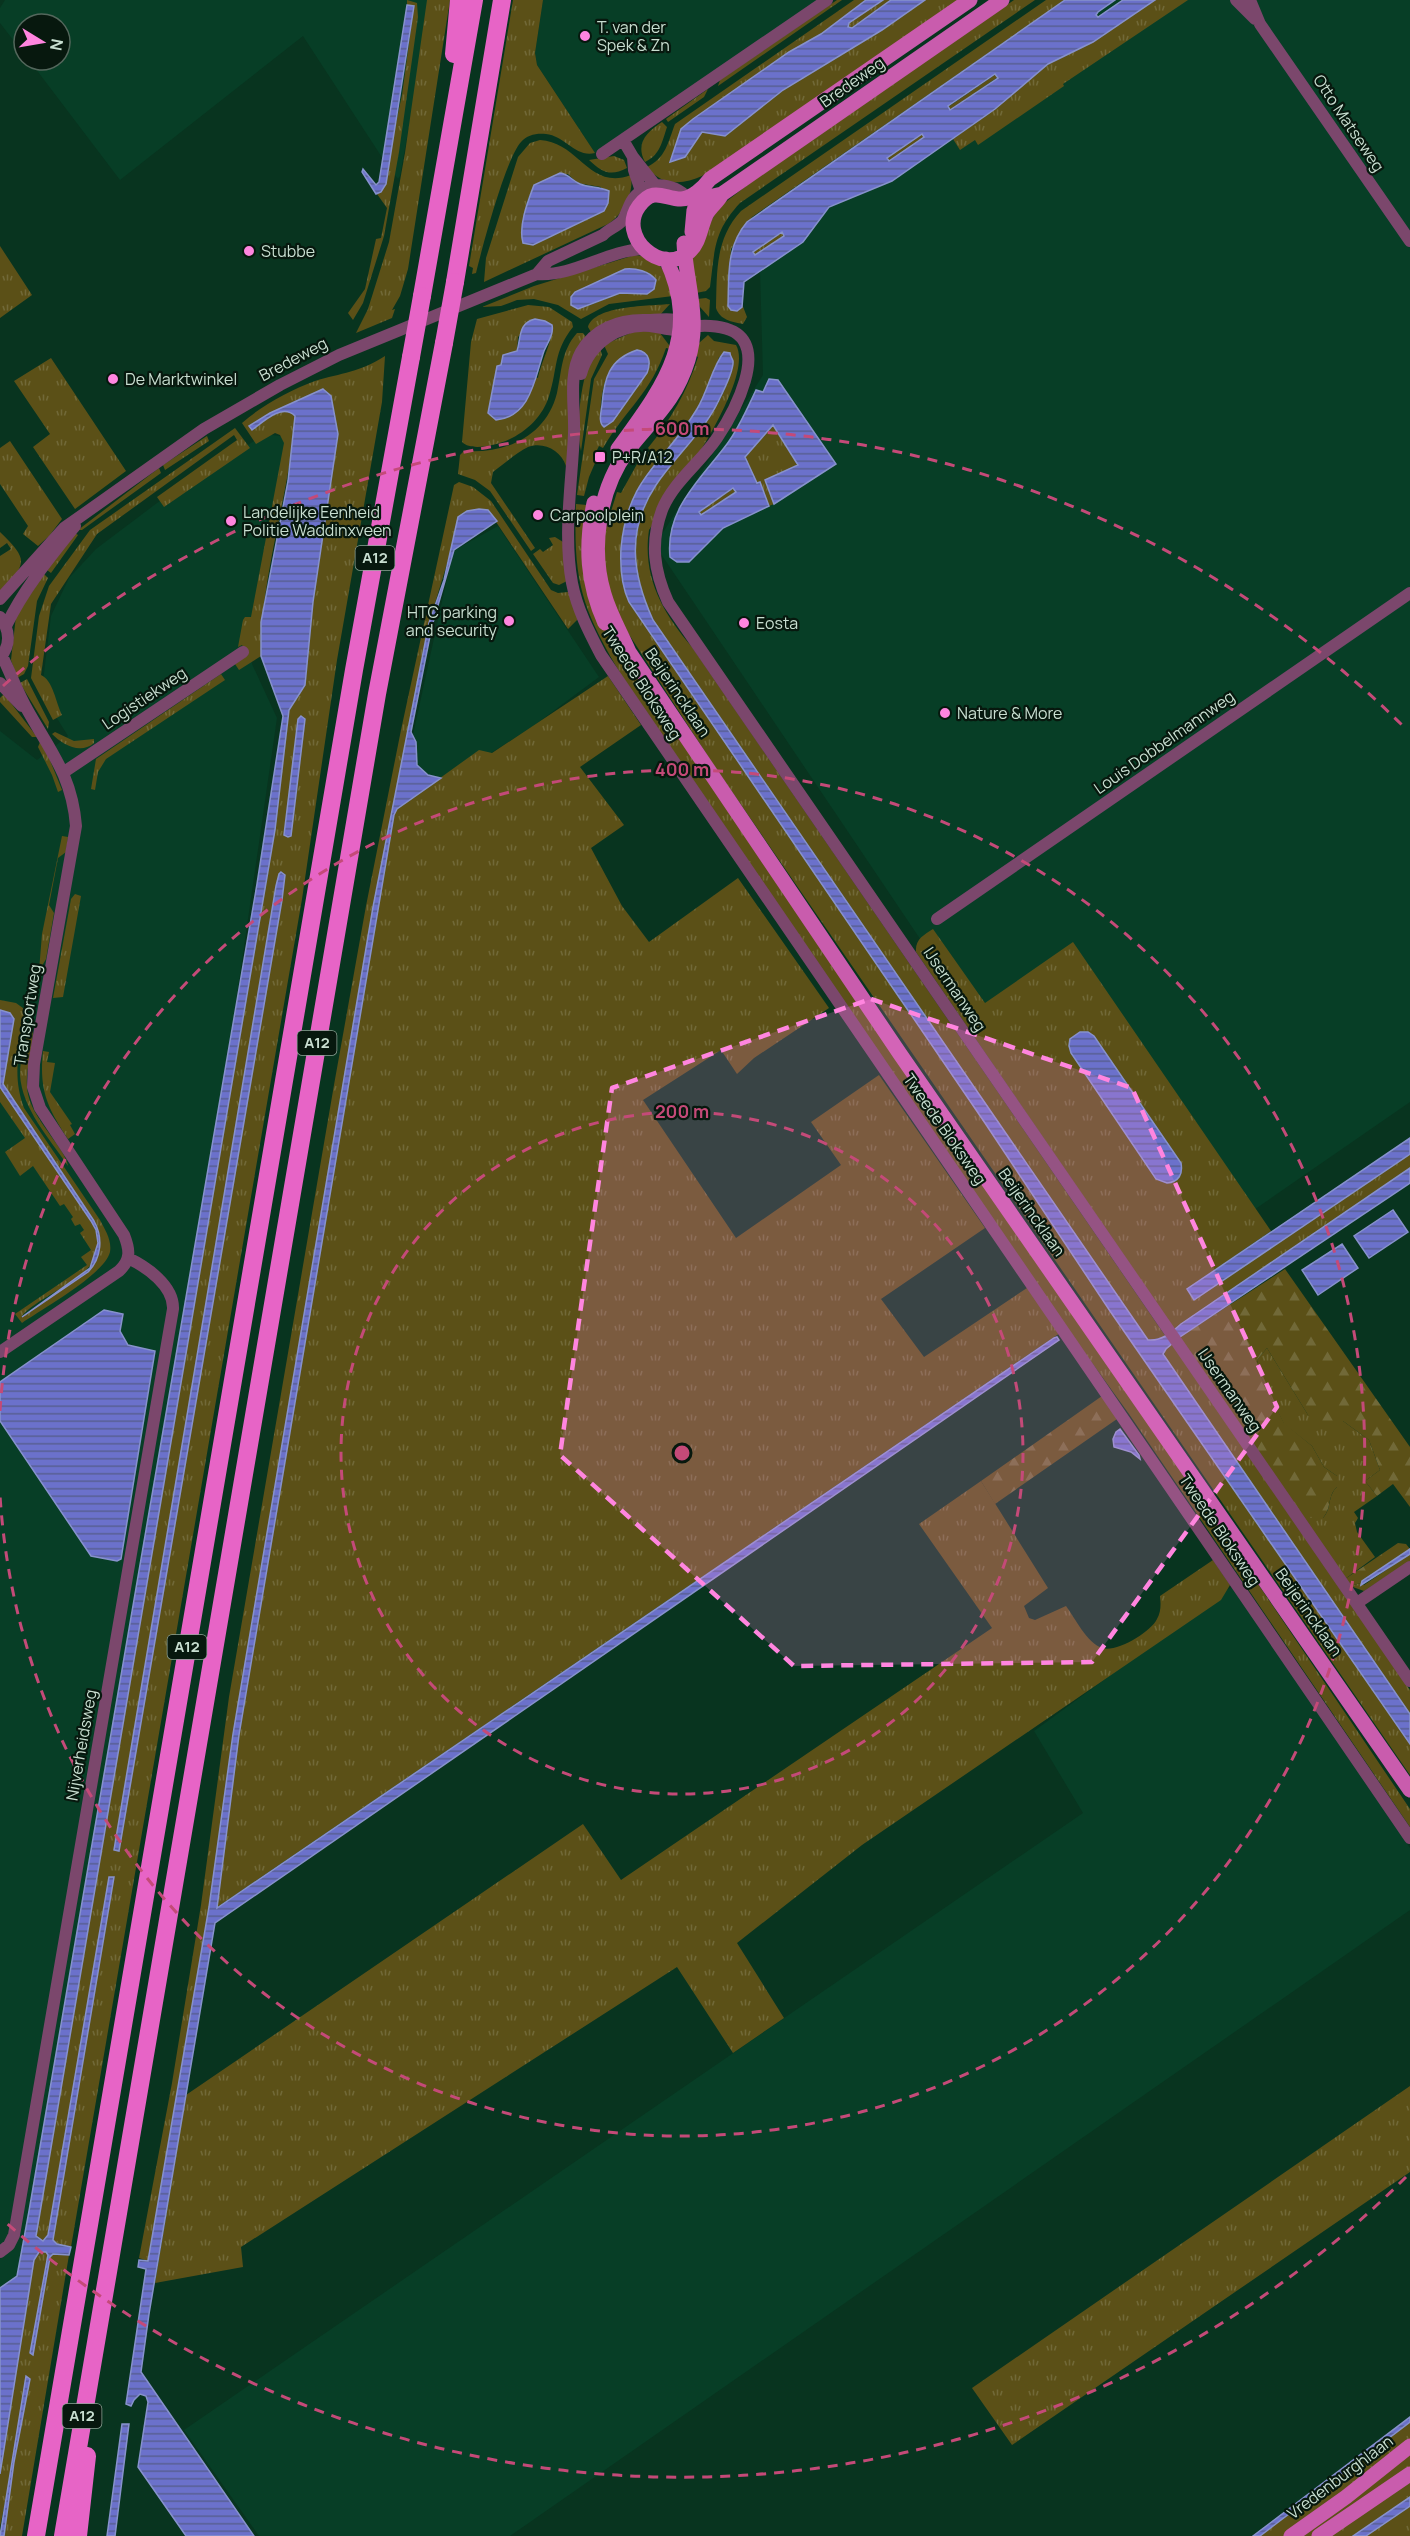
<svg xmlns="http://www.w3.org/2000/svg" width="1410" height="2536" font-family="Manrope,sans-serif">
<style>
.built{fill:#073e26}
.grass{fill:url(#grass-tufts);fill-rule:evenodd}
.forest{fill:url(#forest-firs)}
.water{fill:url(#water-rules);stroke:#8792cc;stroke-width:1.5;fill-rule:evenodd}
.lines{fill:none;stroke-linecap:round;stroke-linejoin:round}
.minor{stroke:#7b476c;stroke-width:12}
.major{stroke:#c95cad;stroke-width:15}
.highway{stroke:#e764c6;stroke-width:18}
.highway-bridge{stroke:#e764c6;stroke-width:18}
.marked{fill:#ff85df;fill-opacity:0.2;stroke:#ff85df;stroke-width:4.5;stroke-dasharray:12 8;stroke-linejoin:round}
.ring{fill:none;stroke:#c44a78;stroke-width:3;stroke-dasharray:10 8}
.poi-dot{fill:#ff85df;stroke:#07180e;stroke-width:2}
.labels{text-anchor:middle;stroke-width:4.5;stroke-linejoin:round;paint-order:stroke}
.shield{fill:#07180e;stroke:#8ea396;stroke-width:1.5}
.shield-label{font-size:15px;font-weight:bold;fill:#c8ded0}
.poi-label{font-size:16px;fill:#c8ded0;stroke:#07180e;text-anchor:start}
.street-label{font-size:16px;fill:#c8ded0;stroke:#07180e}
.centre{fill:#c44a78;stroke:#07180e;stroke-width:3}
.ring-label{font-size:18px;text-anchor:middle;font-weight:bold;fill:#c44a78;stroke:#07180e;stroke-width:4.5;stroke-linejoin:round;paint-order:stroke}
</style>
<defs>
<pattern id="grass-tufts" width="24" height="20" patternUnits="userSpaceOnUse" patternTransform="scale(1.5)"><rect width="24" height="20" fill="#5b5017"/><path d="M3 7l-1-3M5 7V3M7 7l1-3M15 17l-1-3M17 17v-4M19 17l1-3" fill="none" stroke="#716938"/></pattern>
<pattern id="forest-firs" width="22" height="20" patternUnits="userSpaceOnUse" patternTransform="scale(1.5)"><rect width="22" height="20" fill="#5b5017"/><path d="M5 1l3.5 6h-7zM16 11l3.5 6h-7z" fill="#716938"/></pattern>
<pattern id="water-rules" width="6" height="5" patternUnits="userSpaceOnUse" patternTransform="scale(1.5)"><rect width="6" height="5" fill="#6b71cb"/><path d="M0 2.5h6" fill="none" stroke="#585f93"/></pattern>
</defs>
<rect width="100%" height="100%" fill="#08341f"/>
<!-- built -->
<path class="built" d="M5,0H435L416,87L400,176L398,179L385,162L303,36L120,180L29,60H60V24H24V54L0,23V8Z
M543,0H817L595,153L537,65L535,53Z
M1107,0H1410V1102L1199,1248L1153,1285L655,545L763,375L759,235Z
M265,434L287,437L251,636L252,664L277,718L194,1293L0,2454V731L37,760L68,736L50,707L43,681L51,616L69,578L96,549L157,503Z
M498,526L599,677L532,727L396,813L453,551Z
M1238,1582L1410,1848V1910L510,2536H259L184,2430L1083,1813L1034,1731Z"/>
<!-- grass -->
<path class="grass" d="M407,0L417,3L418,17L399,152L384,236L363,303L353,320L348,313L365,289L376,239L381,238L387,208L377,194L381,192L402,95L414,6L407,5Z
M427,0H450L408,269L400,296L392,310L395,309L392,318L356,333L368,309L389,242L405,153Z
M513,0H543L535,53L537,65L595,153C576,158 565,136 546,134C536,133 527,135 521,142C506,158 482,248 476,273L472,274L473,268L469,266Z
M837,0H842L718,86L720,80Z
M854,0H866L821,34L789,52L681,129L673,154V161L678,160L702,132L725,136L783,90L882,30L925,0H960L702,176C683,185 661,186 647,167C666,158 668,142 675,124Z
M883,0H891L852,28L848,27L849,23Z
M1014,0H1035L740,203C713,232 715,250 710,287L706,291L696,293L692,260L695,253L718,208L750,183Z
M1046,0H1065L752,217L731,249L728,306L738,308L742,304L747,317L743,324C732,322 720,320 716,308C717,272 715,239 741,211Z
M1155,0H1188L1063,84L1064,86L978,145L975,140L960,150L953,139L995,109L1048,64L1093,42Z
M996,74L998,77L950,110L948,107Z
M708,89L704,97L668,122L666,119Z
M662,122L667,127C662,142 660,155 645,162C635,143 647,132 662,122Z
M922,134L924,137L889,161L887,158Z
M540,140C579,142 589,191 631,175C634,194 623,214 608,224L484,282L486,258L518,157L530,143ZM568,174L577,183L601,187L604,211L575,224L521,236L527,202L534,185Z
M614,156L624,160L627,168C610,177 602,172 589,160Z
M782,232L785,235L755,256L753,252Z
M0,246L32,295L0,318Z
M635,255C663,258 665,273 673,296L609,304L581,319L558,305L534,299L517,300L501,306L482,307L534,286ZM651,275L655,287L649,293H620L588,306Z
M706,298L710,300L709,317L700,307L697,299Z
M670,304L659,316L591,332L588,327C594,305 651,306 670,304Z
M528,305L549,307L572,322L573,327C553,352 558,368 549,396C542,420 518,440 492,445C483,447 469,449 462,442L471,342L477,319ZM535,319L545,321L552,325C555,335 540,365 538,378L501,365L517,351L518,337Z
M637,330L660,333L672,349L666,348C651,393 626,409 603,448L599,446L595,454L598,456L589,477L584,496L577,495L594,379L608,354L604,345ZM640,350L601,424C599,394 605,356 640,350Z
M577,333H583L586,337L578,347L566,494C566,485 568,474 566,466C561,450 543,441 528,447C516,453 504,464 493,472L491,483L535,548L531,551L490,491L475,480L458,474L460,455L464,451C505,454 546,437 557,393C562,371 561,351 577,333Z
M708,335L714,341L736,345C756,380 670,497 649,530C642,577 663,613 692,647L1166,1337L1148,1340L653,620C632,574 627,531 656,486C669,465 687,448 701,429C712,413 725,395 729,376C730,369 729,361 730,354L719,357C713,375 708,392 698,408C665,464 628,474 621,548C620,567 621,585 629,602L985,1123L1110,1311L1410,1744V1775L715,767L619,619L604,573L605,531L617,492L621,493L642,455L645,457L650,450L648,448C670,421 688,390 698,357L695,355L699,343Z
M600,348L602,355L591,379L581,451C576,431 580,387 588,367C591,360 596,354 600,348Z
M385,356L382,402L337,660L302,899L71,2247L57,2244L53,2240L114,1877H109L48,2235L43,2241L36,2236L275,830L289,710L305,685L313,602L338,434L323,389L270,413L249,426L253,430C264,422 282,403 295,416C290,496 260,575 261,656L239,670L235,664L248,655L242,645L238,647L243,620L245,617H251L284,443L280,435L275,433L256,444L242,423C261,406 290,390 315,381C341,373 361,372 385,356ZM279,874L114,1850L276,886Z
M51,358L126,471L75,509L33,447L50,434L14,381Z
M773,425L798,465L765,480L774,504L769,506L760,483L757,484L745,457Z
M235,428L250,448L164,507L157,497L237,440L234,435L97,534L51,604L41,675C53,680 56,703 62,715L53,720L31,678L39,616L49,586L90,530Z
M207,436L209,441L165,470L163,465Z
M10,441L62,519L49,536L38,546L23,534L28,526L0,484V448Z
M159,468L161,473L82,530H78Z
M459,482L473,487L491,501L551,590L558,593L568,592L578,619L568,629L488,510L462,514L429,623L373,907L233,1734L209,1907L148,2261L139,2258L172,2083L201,1905L229,1697L334,1085L366,906L401,730L454,485Z
M734,488L736,491L701,516L699,512Z
M576,504L587,505L606,630L614,644L1085,1328L1410,1809V1827L1129,1414L1072,1335L622,676C582,609 573,582 576,504Z
M0,532C31,562 25,563 0,594V556L11,549L7,543L0,548Z
M75,533L78,535L51,573L47,570Z
M555,537L563,542L567,581L559,585L553,583L533,554L540,549L543,552L553,545L549,538Z
M44,574L48,578L37,601L28,666L24,674L17,678L11,660L16,616Z
M221,674L225,680L106,759L98,772L95,790L91,789L96,759Z
M608,676L641,725L580,767L624,825L591,848L622,906L649,942L738,878L829,1008L754,1058L737,1074L721,1050L643,1100L736,1238L841,1165L811,1122L879,1075L985,1228L881,1299L924,1357L1027,1288L1060,1333L216,1908L239,1735L394,815L397,809L479,750L492,753Z
M27,679L49,722L48,729L20,683Z
M4,694L37,737H32L0,702V698Z
M55,732L74,741L94,739V743C80,755 62,744 52,734Z
M40,742L49,758L62,790L58,792L52,775L38,747Z
M62,836L68,837L66,852L58,858L49,905L54,913L46,959L39,971L42,934Z
M75,894L81,896L63,997L53,998L71,899Z
M933,929L985,1003L1073,942L1271,1231L1187,1289L1194,1300L1410,1154V1168L1175,1330L916,952C915,939 924,935 933,929Z
M0,1000L16,1003L27,1011C20,1047 11,1073 24,1108L100,1220C105,1230 112,1240 110,1252C104,1275 42,1309 22,1323L15,1314L87,1265L81,1257L91,1250L80,1233L84,1230L80,1224L75,1226L71,1219L73,1217L64,1204L60,1206L33,1166L20,1176L5,1152L25,1138L0,1102V1087L91,1221C122,1274 46,1287 21,1317L88,1272C103,1257 101,1238 94,1221L3,1084L10,1013L0,1010Z
M31,1020C38,1044 21,1071 29,1098C35,1121 66,1150 68,1166C50,1139 22,1109 20,1075C20,1057 26,1037 31,1020Z
M43,1051L49,1052L47,1062L55,1063L50,1092L72,1124L70,1125L75,1134L68,1139C47,1107 39,1090 43,1051Z
M1172,1344L1410,1690V1714L1165,1357L1164,1351Z
M1267,1348L1308,1415L1343,1421L1369,1440L1380,1470L1365,1481L1377,1496L1354,1512L1358,1518L1355,1523L1357,1532L1375,1557L1345,1579L1303,1518H1323C1332,1509 1327,1496 1337,1487V1476L1324,1467L1312,1446L1284,1424L1262,1379L1257,1360Z
M981,1481L1048,1588L1024,1606L1029,1618L1035,1620L1066,1606C1075,1618 1087,1643 1102,1648C1116,1653 1151,1632 1157,1619C1161,1612 1161,1604 1160,1596L1213,1560L1230,1585L1221,1600L862,1845L737,1943L784,2018L733,2053L677,1967L241,2247L243,2267L155,2283L186,2095L583,1824L621,1880L992,1628L919,1524Z
M1410,1554V1561L1364,1591L1350,1586L1361,1583L1364,1585Z
M1410,2086V2172L1012,2445L972,2388Z
M39,2252H46L48,2255L30,2353L33,2355L50,2257L53,2254L69,2255L22,2536H4L14,2462L30,2379L0,2527V2474L34,2260Z
M1410,2422V2442L1288,2536H1260Z
M1410,2450V2469L1313,2536H1295Z
M1410,2477V2536H1324Z"/>
<!-- forest -->
<path class="forest" d="M1285,1269L1410,1447V1507L1393,1484L1377,1496L1365,1481L1380,1470L1369,1440L1343,1421H1333L1325,1426L1308,1415L1267,1348L1257,1360L1262,1379L1284,1423L1312,1446L1324,1467L1337,1476V1487C1327,1496 1332,1508 1323,1518H1303L1180,1337Z
M1102,1396L1117,1419L995,1504L981,1481Z
M1398,1543L1406,1544L1410,1549L1361,1583L1350,1586L1345,1579Z"/>
<!-- water -->
<path class="water" d="M866,0H883L849,23L848,27L852,28L891,0H925L882,30L783,90L725,136L702,132L685,157L670,162L681,129L693,119L789,52L821,34Z
M1065,0H1115L1098,12L1096,15L1098,17L1123,0H1155L1093,42L1048,64L995,109L892,181L829,207L803,242L744,282L742,307L737,311L731,310L728,306C729,275 726,247 747,222ZM995,74L998,78L950,110L948,106ZM922,134L924,137L889,161L887,158ZM782,232L784,236L755,255L753,252Z
M407,5L414,6L386,184L381,192L376,194L362,172L363,169L376,185L379,182Z
M560,173C569,174 572,181 580,184C590,188 598,186 609,191L608,203L604,211L533,245L523,243C518,226 528,201 534,185Z
M625,269C636,268 649,271 656,280L654,289L647,294L620,293L578,309L571,305V297L575,292Z
M535,319L545,321L552,325C554,334 548,342 544,351C535,377 531,417 496,420L488,413L497,366L501,365L503,355L517,351C521,338 518,323 535,319Z
M637,350C650,352 651,363 647,373L613,421L604,427C598,422 601,413 602,405C604,379 609,359 637,350Z
M724,352L730,353C730,356 732,358 733,361C734,369 723,392 719,400C704,432 676,455 656,485C626,530 632,574 653,620L1148,1340C1162,1341 1171,1333 1181,1324L1410,1168V1183L1180,1337L1166,1349L1163,1354L1410,1714V1744L1110,1311L985,1123L629,602C621,585 620,567 621,548C628,475 664,464 697,409C708,391 712,367 724,352Z
M769,379L778,380L836,464L774,504L765,480L798,465L773,425L745,457L757,483L760,482L769,506L723,528L689,562H677L670,557C665,509 701,479 727,444C739,428 747,409 756,390L763,392ZM733,488L736,492L701,515L699,512Z
M323,389L331,396L338,434L313,602L305,685L289,710L275,830L36,2236L43,2241L48,2235L109,1877H114L53,2240L57,2244L71,2247L69,2255L53,2254L50,2257L33,2355L30,2353L48,2255L46,2252H39L34,2260L0,2474V2288L17,2276L29,2211L257,884L283,716L261,656V622L288,481L295,416C282,403 263,422 252,430L249,426L270,413Z
M479,509L488,510L497,521L454,550L432,626L411,732L416,742L417,765L428,775L441,778L397,809L394,815L239,1735L217,1908L1054,1338L1057,1337L1059,1340L215,1923L149,2314L141,2372L254,2536H186L138,2467L148,2402L146,2396L140,2394L134,2400L131,2406L126,2404L146,2269L138,2267L139,2260L148,2261L209,1907L233,1734L373,907L429,623L444,580L458,517L467,511Z
M301,716L305,719L291,836L288,837L284,835L298,719Z
M281,872L285,875L282,900L119,1851L114,1850L276,886L279,874Z
M0,1010L10,1013L14,1019L3,1084L94,1221C103,1237 102,1258 88,1272L22,1317L90,1268L98,1243L96,1230L91,1221L0,1087Z
M1080,1032H1088L1094,1036L1181,1163C1183,1174 1179,1182 1167,1183L1156,1179L1071,1053L1069,1046L1070,1039Z
M1410,1138V1154L1194,1300L1187,1289Z
M1393,1210L1408,1232L1369,1258L1354,1236Z
M1342,1244L1358,1268L1318,1295L1302,1270Z
M104,1310L123,1314L120,1331L128,1345L155,1351L121,1559L117,1561L91,1556L0,1421V1382Z
M1120,1429L1139,1455L1140,1459L1131,1452L1114,1447L1113,1439L1116,1432Z
M1410,1549V1554L1361,1585L1362,1581Z
M26,2376L30,2379L14,2462L4,2536H0Z
M1410,2417V2422L1260,2536H1253Z
M122,2424H129L115,2536H107Z
M1410,2497V2506L1366,2536H1353Z"/>
<g class="lines">
<!-- minor -->
<path class="minor" d="M1236,0L1255,19
M1250,0L1260,24L1410,241
M623,140L633,157L655,185
M602,154L827,0
M633,157L634,170L641,191
M537,274C574,277 607,250 644,249
M688,323C675,317 657,320 643,320C618,320 594,329 581,352C568,375 575,407 574,433C572,482 563,534 572,583C577,609 589,632 601,655L1410,1838
M581,374C589,344 619,323 650,326C665,328 676,333 690,328C701,324 720,326 730,330C771,346 733,414 717,438C701,462 673,482 662,510C650,543 654,571 668,602L1410,1681
M0,599L64,528L204,429L280,385L339,355L537,274L548,261L603,235C609,229 616,227 622,221C627,214 628,206 633,199C649,178 677,183 691,202
M0,617C10,630 11,645 0,658
M6,626C23,590 50,557 75,526
M0,683L22,706
M64,772L243,652
M937,919L1410,593
M0,1352L119,1271C131,1260 130,1250 124,1235L40,1108L33,1087L34,1064L76,826C72,776 51,752 28,711C18,694 11,674 2,656
M1357,1603L1410,1567
M0,2252L9,2245L14,2235L173,1309C174,1286 147,1267 128,1258"/>
<!-- major -->
<path class="major" d="M722,194C718,202 710,207 706,215C700,228 700,242 689,252C661,277 617,236 639,206C654,186 664,199 681,199C692,199 704,187 710,179L970,0
M692,232L694,210L713,196L722,194L1002,0
M684,243C686,285 701,318 688,360C675,402 653,418 628,450C599,489 590,548 604,594C610,615 621,633 629,652L900,1054L1410,1790
M618,449C663,387 703,337 666,259
M594,503C585,546 587,583 605,623
M1291,2536L1346,2497L1410,2446
M1319,2536L1410,2474"/>
<!-- highway -->
<path class="highway" d="M454,54L459,0
M455,282L502,0
M422,296L474,0
M36,2536L354,670L411,357
M63,2536L377,694L444,343
M78,2536L87,2456"/>
<!-- highway-bridge -->
<path class="highway-bridge" d="M444,343L455,282
M411,357L422,296"/>
</g>
<!-- marked area -->
<path class="marked" d="M871,999L1132,1088L1277,1407L1092,1662L794,1666L560,1455L612,1088Z"/>
<!-- distance rings -->
<g class="ring">
<circle cx="682" cy="1453" r="341"/>
<path d="M0 1411A683 683 0 1 1 0 1495"/>
<path d="M1406 2177A1024 1024 0 0 1 3 2220M3 686A1024 1024 0 0 1 1406 729"/>
</g>
<!-- markers -->
<g class="poi-dot">
<circle cx="585" cy="36" r="6"/>
<circle cx="249" cy="251" r="6"/>
<circle cx="113" cy="379" r="6"/>
<rect x="594" y="451" width="12" height="12" rx="3"/>
<circle cx="538" cy="515" r="6"/>
<circle cx="231" cy="521" r="6"/>
<circle cx="509" cy="621" r="6"/>
<circle cx="744" cy="623" r="6"/>
<circle cx="945" cy="713" r="6"/>
</g>
<g class="labels">
<!-- shield labels -->
<g class="shield">
<rect x="355.5" y="546" width="39" height="24" rx="4.5"/>
<rect x="297.5" y="1031" width="39" height="24" rx="4.5"/>
<rect x="167.5" y="1635" width="39" height="24" rx="4.5"/>
<rect x="62.5" y="2404" width="39" height="24" rx="4.5"/>
</g>
<g class="shield-label">
<text x="375" y="563">A12</text>
<text x="317" y="1048">A12</text>
<text x="187" y="1652">A12</text>
<text x="82" y="2421">A12</text>
</g>
<!-- poi labels -->
<g class="poi-label">
<text x="597" y="33">T. van der<tspan x="597" dy="18">Spek &amp; Zn</tspan></text>
<text x="261" y="257">Stubbe</text>
<text x="125" y="385">De Marktwinkel</text>
<text x="612" y="463">P+R/A12</text>
<text x="243" y="518">Landelijke Eenheid<tspan x="243" dy="18">Politie Waddinxveen</tspan></text>
<text x="550" y="521">Carpoolplein</text>
<text x="497" y="618" text-anchor="end">HTC parking<tspan x="497" dy="18">and security</tspan></text>
<text x="756" y="629">Eosta</text>
<text x="957" y="719">Nature &amp; More</text>
</g>
<!-- street labels -->
<g class="street-label">
<text transform="translate(852 82) rotate(-35)" y="6">Bredeweg</text>
<text transform="translate(1349 123) rotate(56)" y="6">Otto Matseweg</text>
<text transform="translate(293 359) rotate(-28)" y="6">Bredeweg</text>
<text transform="translate(642 683) rotate(57)" y="6">Tweede Bloksweg</text>
<text transform="translate(678 692) rotate(56)" y="6">Beijerincklaan</text>
<text transform="translate(144 698) rotate(-34)" y="6">Logistiekweg</text>
<text transform="translate(1164 742) rotate(-35)" y="6">Louis Dobbelmannweg</text>
<text transform="translate(955 989) rotate(56)" y="6">IJsermanweg</text>
<text transform="translate(27 1015) rotate(-81)" y="6">Transportweg</text>
<text transform="translate(945 1129) rotate(55)" y="6">Tweede Bloksweg</text>
<text transform="translate(1032 1212) rotate(55)" y="6">Beijerincklaan</text>
<text transform="translate(1230 1390) rotate(55)" y="6">IJsermanweg</text>
<text transform="translate(1220 1530) rotate(56)" y="6">Tweede Bloksweg</text>
<text transform="translate(1309 1612) rotate(55)" y="6">Beijerincklaan</text>
<text transform="translate(81 1745) rotate(-80)" y="6">Nijverheidsweg</text>
<text transform="translate(1340 2477) rotate(-37)" y="6">Vredenburghlaan</text>
</g>
</g>
<circle cx="682" cy="1453" r="9" class="centre"/>
<g class="ring-label">
<text x="682" y="435">600 m</text>
<text x="682" y="776">400 m</text>
<text x="682" y="1118">200 m</text>
</g>
<!-- north arrow -->
<g transform="translate(42 42) rotate(101)"><circle r="28" fill="#07180e" stroke="#54675c" stroke-width="1.5"/>
<path d="M0-4.5L10 22L0 15L-10 22Z" fill="#ff85df"/>
<text y="-9" font-size="16" font-weight="bold" text-anchor="middle" fill="#c8ded0">N</text>
</g>
</svg>
